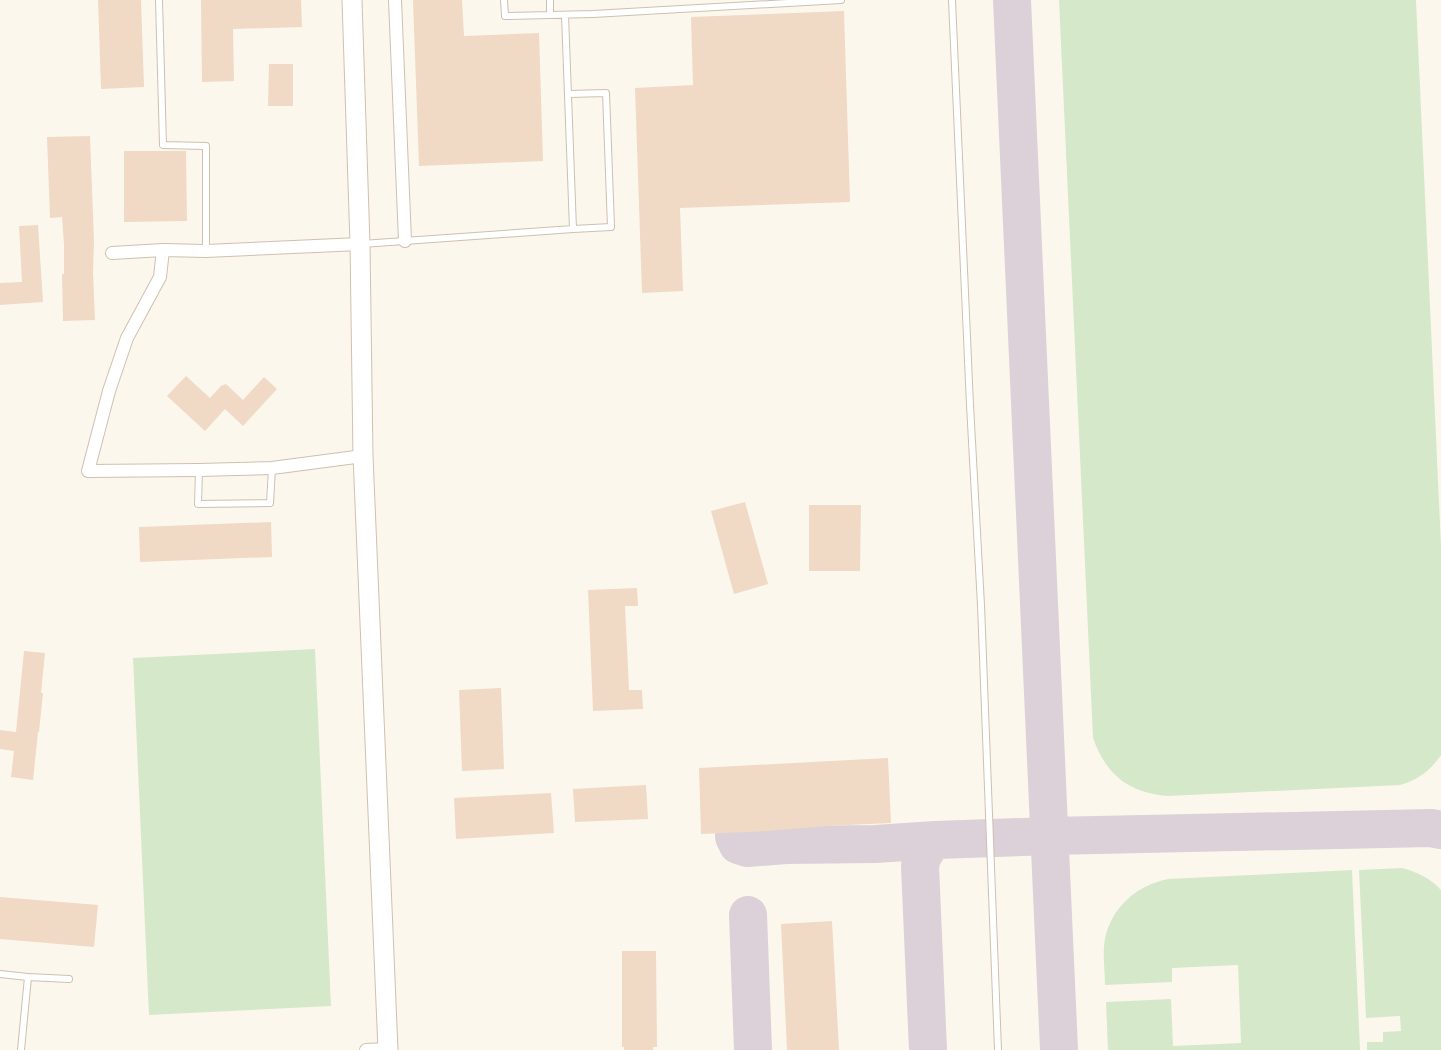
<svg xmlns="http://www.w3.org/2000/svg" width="1441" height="1050" font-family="'Work Sans',sans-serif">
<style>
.green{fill:#d5e9ca}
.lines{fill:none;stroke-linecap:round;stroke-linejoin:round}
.taxiway{stroke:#dcd0d9;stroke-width:38}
.building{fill:#f0d9c5}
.lane-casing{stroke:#cec0b1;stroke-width:8}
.street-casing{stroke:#cec0b1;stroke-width:14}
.secondary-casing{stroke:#d0c0b0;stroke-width:21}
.lane{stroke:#fff;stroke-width:6}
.street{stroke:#fff;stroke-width:12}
.secondary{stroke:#fff;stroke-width:19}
</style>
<rect width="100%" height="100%" fill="#fcf7ec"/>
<!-- green -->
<path class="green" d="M1059,0H1416L1441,546V755C1430,771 1418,780 1400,785L1168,796C1129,793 1106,775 1093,738Z
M315,649L331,1006L149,1015L133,658Z
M1402,868C1417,872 1430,878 1441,890V1050H1367V1042H1383V1032L1401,1031L1400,1016L1366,1018L1359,870Z
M1352,870L1360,1050H1108L1106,1002L1171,999L1173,1046L1241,1043L1238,965L1172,968V982L1105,985C1105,972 1103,959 1104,947C1107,911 1134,886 1168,879Z"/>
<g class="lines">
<!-- taxiway -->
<path class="taxiway" d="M1012,0L1059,1050
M734,831V837L738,845L747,848L786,845L875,844L936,840L1050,836L1431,828L1441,830
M748,915L753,1050
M928,1050L920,866C922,854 927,848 936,840"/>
</g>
<!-- building -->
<path class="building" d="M98,0H141L144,87L101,89Z
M201,0H301L302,27L233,29L234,81L202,82Z
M413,0H462L464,36L539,33L543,161L419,166Z
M844,11L850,202L680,208L683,291L642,293L635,88L693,85L691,17Z
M269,64H293V106H268Z
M90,136L94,242L93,273L95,320L63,321L62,274H64V244L62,217L50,218L47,137Z
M124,151H186L187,221L124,222Z
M38,225L43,302L0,305V283L22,282L19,226Z
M186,376L210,398L221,386L226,384L243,400L264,377L277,389L243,426L225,409L205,431L167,396Z
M745,502L768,584L734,594L711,511Z
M809,505H861L860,571H809Z
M271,522L272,557L140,562L139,527Z
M637,588L638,606H625L629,690H642L643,709L593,711L588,590Z
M24,651L45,653L41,693H43L39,732H38L33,780L11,777L14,751L0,749V730L16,732Z
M501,688L504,769L462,771L459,690Z
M888,758L891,823L826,826L767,831L701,834L699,768Z
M646,785L648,819L575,822L573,789Z
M551,793L554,833L456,839L454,798Z
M0,897L98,905L94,947L0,939Z
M832,921L839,1050H787L781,924Z
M622,951H656L657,1047H653V1050H624V1047H622Z"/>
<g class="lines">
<defs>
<path id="lane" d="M159,0L163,145L206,146V251
M504,0L505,16L593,14L841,0
M550,0V15
M952,0L970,405L981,605L998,1050
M569,94L606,93L611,227L573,229
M362,244L573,229L565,15
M199,470L198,504L270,503L272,468
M0,974L28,977
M21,1050L28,977L69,979"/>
<path id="street" d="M395,0L405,241
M360,244L206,251L163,250L160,277L127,338L109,391L88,471L199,470L272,468L363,456
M112,253L163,250
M366,1050L388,1049"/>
<path id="secondary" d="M352,0L360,244L363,456L388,1050"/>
</defs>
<!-- lane casing -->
<use href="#lane" class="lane-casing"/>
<!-- street casing -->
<use href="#street" class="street-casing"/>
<!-- secondary casing -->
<use href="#secondary" class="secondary-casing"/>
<!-- lane -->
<use href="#lane" class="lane"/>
<!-- street -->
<use href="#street" class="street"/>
<!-- secondary -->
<use href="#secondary" class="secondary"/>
</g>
</svg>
